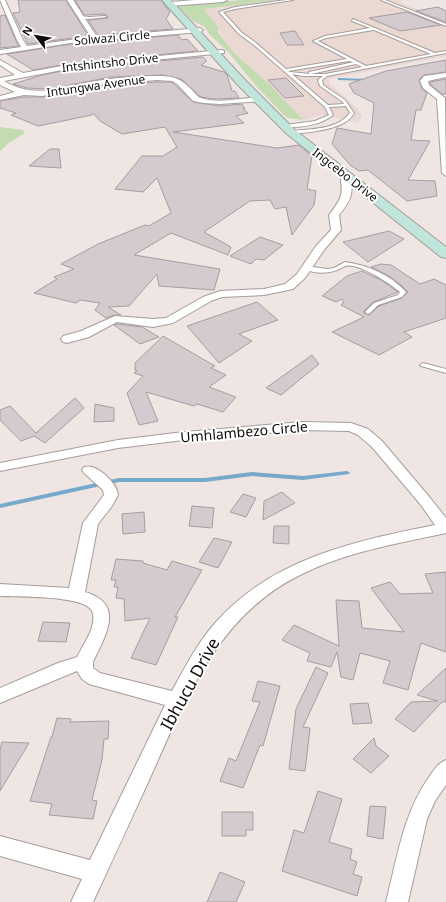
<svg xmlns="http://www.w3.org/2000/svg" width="446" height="902" font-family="'Noto Sans',sans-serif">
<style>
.built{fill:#ead8d2}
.green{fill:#c3dbb1}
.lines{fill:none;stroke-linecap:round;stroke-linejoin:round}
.stream{fill:#76a9cc;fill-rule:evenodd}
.building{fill:#d5cbcf;stroke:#a69da1}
.service-casing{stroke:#a69d9a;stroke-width:2}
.minor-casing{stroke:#a69d9a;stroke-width:2}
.tertiary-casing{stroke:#a69d9a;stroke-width:2}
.secondary-casing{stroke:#a69d9a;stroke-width:2}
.service{fill:#fff;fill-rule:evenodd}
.minor{fill:#fff;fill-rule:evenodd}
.tertiary{fill:#fff;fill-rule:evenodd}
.secondary{fill:#c0e6dc;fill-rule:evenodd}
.labels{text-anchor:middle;stroke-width:4;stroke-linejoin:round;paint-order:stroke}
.far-street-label{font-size:12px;fill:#0e0b0a;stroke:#fff}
.street-label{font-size:14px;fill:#0e0b0a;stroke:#fff}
.near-street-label{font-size:17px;fill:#0e0b0a;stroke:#fff}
</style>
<rect width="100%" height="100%" fill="#efe5e2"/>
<!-- built -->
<path class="built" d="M278,0H403L400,2L446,21V56L329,79V83L358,109L362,116L360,120L357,123L323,115L303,120L267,83L234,53L204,9Z"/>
<!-- green -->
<path class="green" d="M243,0H278L204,9L218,27V32L234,53L268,83L303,120L288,118L284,115L257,87L229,53L209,34L205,27L193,21L177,5Z
M0,127L22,130L25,133L10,142L0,151Z"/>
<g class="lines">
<!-- stream -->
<path class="stream" d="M339,78L368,79L369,80L368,81L338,80V78Z
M347,471L350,473L349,474L303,480L252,476L205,482H119L0,508V504L119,478H205L252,472L303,476Z"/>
</g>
<!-- building -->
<path class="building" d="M18,0H66L88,36L28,44L13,13L20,12Z
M75,0H161L170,12L166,19L173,29L98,35L88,20L107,18L108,17L105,14L84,15Z
M438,7L446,11V22L416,11Z
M407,12L441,25L400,31L369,18Z
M5,15L16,41L19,46L0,48V16Z
M295,31L304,45H287L280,33Z
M178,35L182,40L187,39L198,51L73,63L33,70L7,54L71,44Z
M203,57L207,61L201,65L224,72L227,75L232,91H235L239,98L215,99L201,97L181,79L163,75L111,77L49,89L27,88L13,84L42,75L73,69Z
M446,60V72L424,75L419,80L422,89L427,93L421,110H416L411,140L430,141L408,180L435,181L437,196L407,201L368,170L359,171L350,165L332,144L337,128L371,134L374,103L354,93L349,84L386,71Z
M286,78L304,96L285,98L268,80Z
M446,79V94H442L430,84V82Z
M157,82H172L193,102L220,106L242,104L245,109H243L248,113L236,116L244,123L173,132L277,148L299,145L312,156L307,189L316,191L314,205L292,235L286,207L275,209L270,200L250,201L204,232L231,247L228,255L171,233L134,255L220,269L214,290L159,286L157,274L129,306L108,307L121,315H114L106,318L95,310L100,303L80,300L76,303L34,293L57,279L54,277L74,269L61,264L98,244L145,225L149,226L171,213L157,178L143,192L115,189L142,156H163L177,147L165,127L122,134L100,121L93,113L92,115L38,126L11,115L16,113L0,108V101L24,97H42L97,86Z
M50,149H59L61,168L29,166Z
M389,231L404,239L368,262L343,242Z
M260,237L283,245L264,260L256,259L251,264L230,256Z
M381,264L391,265L420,284L434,279L446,285V318L404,332L412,337L379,355L332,332L364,317L341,305L344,302L342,299L336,302L322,296L347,276L362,271L381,280L398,292L373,302L364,311V313L369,315L379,306L402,298L408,292L401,285L387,275L371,267Z
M257,302L278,320L239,334L252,341L219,363L187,326Z
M117,324L142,327L159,337L140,344L114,325Z
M163,336L215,366L211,368L226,375L209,387L236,397L223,412L197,404L194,406L146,392L158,421L139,425L127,393L143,376L134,373L137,371L135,370V363Z
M312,355L319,364L281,395L266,388Z
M75,398L84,408L45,443L34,436L21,441L0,420V410L10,406L36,433Z
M95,404L114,408V421L94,422Z
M282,492L295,503L263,520L264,501Z
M243,494L256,498L246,517L230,512Z
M192,506L214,508L212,528L189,526Z
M144,512L145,532L123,534L122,514Z
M274,526H289V544L273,543Z
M214,538L232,542L218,568L199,562Z
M116,559L143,561V563L167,570L172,561L202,570L175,617H178L156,665L131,658L150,618L125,621L124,599L116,598L118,587H114L116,580H111Z
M446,572V652L421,643L408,690L383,683L390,661L360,653L353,680L341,677L337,652L331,667L307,661L310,653L282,640L294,625L339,646L336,600L359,601L362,628L404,632L371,588L390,582L400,594L433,593L425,574Z
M43,622L70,623L66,642L38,641Z
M316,667L328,673L303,727L310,728L305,771L289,769L296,709Z
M446,668V702H442L414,732L395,719L411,702L438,701L417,695Z
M258,681L280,686L263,746L260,745L243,788L220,781L229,758L236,761L260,702L252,701Z
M368,703L372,723L353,724L350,704Z
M57,718L71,719L70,722L109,721L108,739H104L102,760L92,800L97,801L93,819L49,815L52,804L30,801L51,737H52Z
M374,738L376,746L389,756L371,773L353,759Z
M2,742L29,743L0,791V749Z
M318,791L342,799L329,842L352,849L350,859L357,862L353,874L362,877L357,896L282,871L294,830L304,833Z
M370,806L386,807L383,839L367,836Z
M222,812H253V830H246V836H222Z
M220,872L245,882L236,902H207Z"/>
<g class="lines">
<defs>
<path id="service" d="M286,0H293L235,9L223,12L241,32L256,43L286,69L347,59L313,41L325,36L370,28L352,21L353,19L435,53L446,51V53L327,76L322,80L323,85L345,100L354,113C351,118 348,121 342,124C329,130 304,134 290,133L289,132L291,131C310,129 337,130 350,113L346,106L329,107L333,115C322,125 299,128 285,127V125H286L315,121L329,115L325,107L254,45L239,34L219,12L235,7ZM373,30H374L431,54L366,66L318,41L326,38ZM349,61L354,62L309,72V74L290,72L288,71ZM356,64L362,67L325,74H311ZM292,74L303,76H323L318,80L320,86L343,102L344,104L328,105Z
M381,0H385L446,24V26Z
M81,16L89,17L105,16L107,17L89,19L80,18Z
M345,262C367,265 391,275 406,292L402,297L378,305L370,313L368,314L365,312L374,303L398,295L400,292C391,284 358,262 345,266C343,267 340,269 337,270C327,274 313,274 304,268L307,266L327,269L334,268Z
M423,363L446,369V373L421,366L420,365Z"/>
<path id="minor" d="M0,0H5L23,40L27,46L91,37L67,0H73L97,37L200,28L203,30L200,32L71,43L0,54V50L21,47L17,40Z
M222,50L224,51V53L73,68L4,81C36,100 63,86 96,81C115,78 137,76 157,76C174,76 180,78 192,90C195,93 197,97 201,98C218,104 241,98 259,97L263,99L262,101L220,104L203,103L193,101L177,84L172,81L157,80L97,85L42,96L24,95L0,100V96L15,92L0,85V78L15,75L0,65V60L23,73L73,64Z
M446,73V77L428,81L429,85L445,98L446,176L442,173L437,99L423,88L420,81L424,76Z
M345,172L350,175C354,194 351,200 339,215L341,230L324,250L305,278L293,289L264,295L222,297L211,301L173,323L153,327L117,322L89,337L67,343L63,342L61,339L63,336L81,331L115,316L153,319L166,318L203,297L220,291L264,289L285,284L297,274L316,246L331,230L329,215C341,199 344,196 340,175Z
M302,422L351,423L368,429L382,441L431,499L446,518V533C396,544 345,552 298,576C217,617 185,700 150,778C131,820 112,861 93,902H71L82,879L0,856V836L90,860L165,705L89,684L82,679L77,671L0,703V688L58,663L77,657C83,645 98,625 92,611C85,595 17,597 0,596V584L69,588L83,523L104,495L103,490L84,473L82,470L84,467C97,463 117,483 118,495L112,506L98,524L85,592C126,604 105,636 93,662V668L100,673L172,691C185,667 198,642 216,622C273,558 355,541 435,525L421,505L372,447L358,435L349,431L302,430L184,440L118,448L0,471V463L118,440L184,432Z
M446,760V785L435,801L427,819L408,902H386C397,859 403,814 429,777C434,770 437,764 446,760Z"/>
<path id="tertiary" d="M195,0H227L223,2L170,6L166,4L170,2Z"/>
<path id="secondary" d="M162,0H171L245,80L295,130L446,247V258L441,257L287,134L237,84Z"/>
</defs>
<!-- service casing -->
<use href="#service" class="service-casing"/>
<!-- minor casing -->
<use href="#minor" class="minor-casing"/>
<!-- tertiary casing -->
<use href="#tertiary" class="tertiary-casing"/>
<!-- secondary casing -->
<use href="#secondary" class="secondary-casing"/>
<!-- service -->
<use href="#service" class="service"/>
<!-- minor -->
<use href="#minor" class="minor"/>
<!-- tertiary -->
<use href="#tertiary" class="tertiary"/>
<!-- secondary -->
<use href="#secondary" class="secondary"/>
</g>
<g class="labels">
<!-- far-street labels -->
<g class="far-street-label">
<text transform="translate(112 38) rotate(-5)" y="4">Solwazi Circle</text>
<text transform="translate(110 63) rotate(-6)" y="4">Intshintsho Drive</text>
<text transform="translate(96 86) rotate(-8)" y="4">Intungwa Avenue</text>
<text transform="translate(345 175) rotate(38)" y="4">Ingcebo Drive</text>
</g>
<!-- street labels -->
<g class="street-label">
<text transform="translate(244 432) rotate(-5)" y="5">Umhlambezo Circle</text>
</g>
<!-- near-street labels -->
<g class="near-street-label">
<text transform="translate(190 684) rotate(-61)" y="6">Ibhucu Drive</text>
</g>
</g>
<!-- north arrow -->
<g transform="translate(36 36) rotate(301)" stroke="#ffffff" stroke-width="3" paint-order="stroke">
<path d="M0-3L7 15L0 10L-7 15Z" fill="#0e0b0a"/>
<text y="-6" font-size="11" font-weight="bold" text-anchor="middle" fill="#0e0b0a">N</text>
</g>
</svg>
